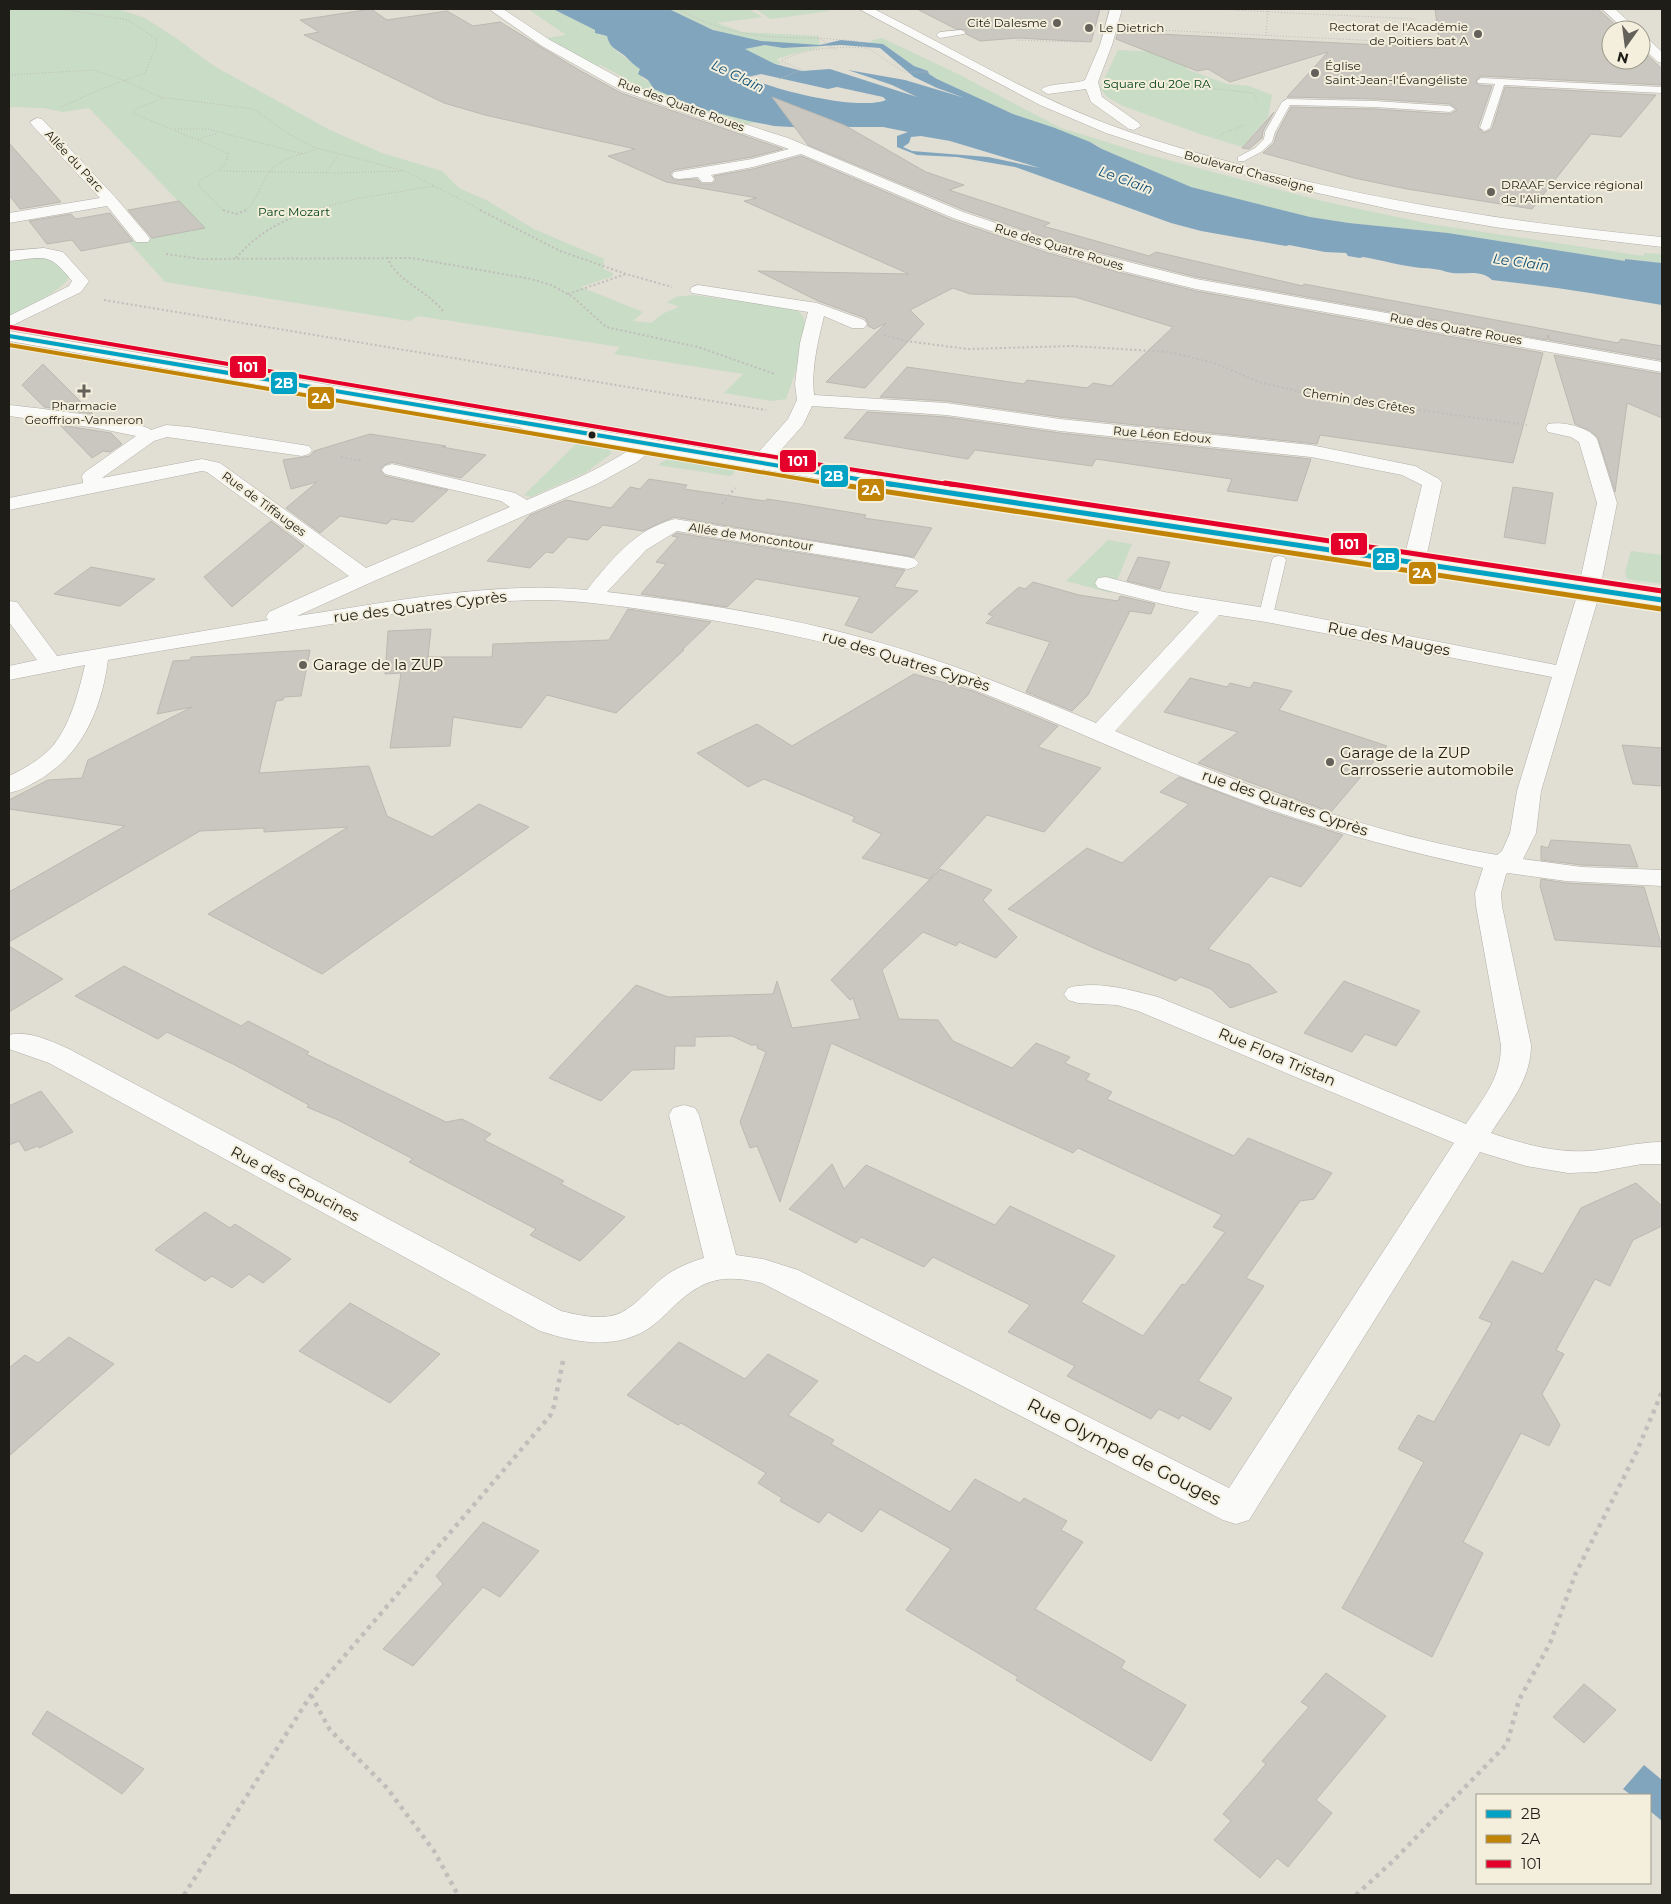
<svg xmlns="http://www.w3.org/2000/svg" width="1671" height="1904" font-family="Montserrat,sans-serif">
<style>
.green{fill:#c9dcc6}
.water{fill:#82a5be;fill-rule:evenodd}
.building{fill:#c9c7bf;stroke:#bbb9b1}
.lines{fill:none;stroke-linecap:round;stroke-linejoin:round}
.service-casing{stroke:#b2afa8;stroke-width:1}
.minor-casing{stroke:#b2afa8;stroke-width:1}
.secondary-casing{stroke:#b2afa8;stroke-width:1}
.path-far3{stroke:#c0bebb;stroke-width:1;stroke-dasharray:1 2;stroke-linecap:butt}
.path-far2{stroke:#c0bebb;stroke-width:2;stroke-dasharray:2 2.5;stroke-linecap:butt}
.path-far1{stroke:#c0bebb;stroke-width:2.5;stroke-dasharray:2 3;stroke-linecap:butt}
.path{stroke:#c0bebb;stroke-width:4.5;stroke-dasharray:4 5;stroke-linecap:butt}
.service{fill:#fafaf9;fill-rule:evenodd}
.minor{fill:#fafaf9;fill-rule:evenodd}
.secondary{fill:#fafaf9;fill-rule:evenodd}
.path-bridge{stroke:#c0bebb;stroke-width:1;stroke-dasharray:1 2;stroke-linecap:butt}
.bus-1-far1-casing{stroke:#f3efdc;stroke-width:6}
.bus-1-casing{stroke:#f3efdc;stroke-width:8}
.bus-2-far1-casing{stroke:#f3efdc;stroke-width:6}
.bus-2-casing{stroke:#f3efdc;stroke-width:8}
.bus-3-far1-casing{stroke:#f3efdc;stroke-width:6}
.bus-3-casing{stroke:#f3efdc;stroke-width:8}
.bus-1-far1{stroke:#02a2c5;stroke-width:4}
.bus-1{stroke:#02a2c5;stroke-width:5}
.bus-2-far1{stroke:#c18406;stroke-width:4}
.bus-2{stroke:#c18406;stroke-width:5}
.bus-3-far1{stroke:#e4002b;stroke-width:4}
.bus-3{stroke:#e4002b;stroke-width:5}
.poi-dot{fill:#636159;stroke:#f3efdc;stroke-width:2}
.bus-dot{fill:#1f1d17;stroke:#f3efdc;stroke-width:2}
.labels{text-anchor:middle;stroke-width:4;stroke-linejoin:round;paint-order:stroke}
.far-poi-label{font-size:12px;fill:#1f1d17;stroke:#f3efdc;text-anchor:start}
.far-park-label{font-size:12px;fill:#024019;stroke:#f3efdc}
.far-street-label{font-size:12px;fill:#1f1d17;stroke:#f3efdc}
.far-water-label{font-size:14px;font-style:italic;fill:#0f4f76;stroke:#f3efdc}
.street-label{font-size:15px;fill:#1f1d17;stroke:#f3efdc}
.poi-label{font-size:15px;fill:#1f1d17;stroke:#f3efdc;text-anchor:start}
.near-street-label{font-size:18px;fill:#1f1d17;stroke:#f3efdc}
.line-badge{stroke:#f3efdc;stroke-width:2}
.badge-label{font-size:14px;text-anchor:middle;font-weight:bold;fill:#fff}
</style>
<rect width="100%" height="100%" fill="#e1ded4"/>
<!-- green -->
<path class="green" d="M9,9H118L145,18L176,38L214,66L328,129L382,153L442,171L459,188L488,201L534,229L604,259L603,269L613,273V276L581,287L643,312L633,321L651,323L662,314L679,307L667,302L676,297L692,295L793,308C798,311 802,313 804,319C809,333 792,384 786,399L772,401L724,393L743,374L614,354L620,347L418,316L410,321L165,282L129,242L204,228L89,108L63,112L44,108L9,107Z
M528,9H553L595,30L599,35L607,36L615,50L641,69L642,78L698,108L757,122L744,125L696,110L622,82L628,80L601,65L594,66L546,38L566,35Z
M669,9H749L762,17L717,23L742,32L818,36L820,45C785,45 745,42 712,29C697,23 683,15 669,9Z
M755,9H825L829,11L771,19Z
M882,38L956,73L1061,128L1142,153L1322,201L1430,224L1643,256L1644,253L1662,254V263L1626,259L1625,261L1448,233L1349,223L1310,217L1191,187L1102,149L1097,145L1013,114L937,79L929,74L928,71L914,66L883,44L870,43L873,40Z
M765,45L783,48L823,47L792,54L777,59L781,64H775L744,49Z
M1118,50L1230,56L1187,66L1186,69L1227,84L1249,86L1272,95L1268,117L1242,147L1200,134L1123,106L1107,97L1100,88Z
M23,258C47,258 54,257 69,277C63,291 23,308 9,316V261Z
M576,444L610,450L611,454L585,473L531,497L524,495Z
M673,456L739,466L731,476L657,465Z
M1108,540L1132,544L1113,590L1111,593L1066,581Z
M1631,551L1662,555V584L1627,579L1625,572Z"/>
<!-- water -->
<path class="water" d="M553,9H669L713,30L761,41L820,45L841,40L883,44L914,66L928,71L929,74L937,79L1013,114L1055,128L1090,142L1102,149L1191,187L1310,217L1349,223L1448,233L1625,261V259L1662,263V305C1606,295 1549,286 1492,280C1481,268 1461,276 1447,272C1438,269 1430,268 1421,268C1401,266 1382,260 1363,257L1360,258L1348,256L1346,253L1325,252L1289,245L1286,246L1201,231L1171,223L1015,167L957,157L917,155L897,147V136L908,132L883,127H849L843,125L809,128L774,126L749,121L698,108L654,89L648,80L638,74L640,69C634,65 630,61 625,56C617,49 610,49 607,36L595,33V30ZM765,45L783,48L841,45L880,48L914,77L937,88L965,98L905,80L848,70L892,85L917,97L830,69L802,71L775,64L745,49ZM761,74L828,89L837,87L883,97L886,100C860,111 773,90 748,77ZM911,137L921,136L950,141L1040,168L988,157L912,151L903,147L909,143Z
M1644,1765L1662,1780V1821L1650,1811V1795H1631L1623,1789Z"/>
<!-- building -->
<path class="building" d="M371,9L387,20L447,11L473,26L500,22L579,70L621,93L783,149L752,157L674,170L670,174L674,180L697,179L702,184H712L716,180L714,176L753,169L801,156L952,220L1048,253L1110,270L1196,291L1543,353L1513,463L1320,435L1317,444L1060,417L946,401L880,397L907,367L1024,384L1027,380L1087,388L1093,383L1111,386L1173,327L1075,297L970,294L953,288L910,310L924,324L865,388L826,382L886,323L874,329L868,326V323L865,318L818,301L758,271L909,274L744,201L757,198L666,182L608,156L635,149L485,115L444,103L304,35L319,32L300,20Z
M917,9H1100L1091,42L1018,38L980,41L966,34V30L956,29Z
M1435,9H1598L1621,30H1611V60H1641V49L1662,69V85L1481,76L1476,80L1478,85L1492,86L1478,127L1484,133L1492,129L1505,87L1656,95L1621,137L1591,134L1532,209L1407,189L1354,178L1263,153L1274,143L1277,133L1291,107L1375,109L1450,114L1457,110L1450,104L1375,99L1287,97L1328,52L1230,82L1208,69L1197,71L1116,39L1118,32L1440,48Z
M772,97L844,125L926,172L964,185L949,190L1050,223L1043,226L1149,256L1156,252L1303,286L1304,284L1618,343L1621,339L1662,346V360L1549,340L1548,335L1547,340L1196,277L1062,243L964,210L808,145Z
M1274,112L1263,131L1262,138L1249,149L1242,148Z
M9,143L61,202L20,209L9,195Z
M179,201L205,228L152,238L128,210Z
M110,213L133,241L81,251L72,240L47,244L29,221L71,214L76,219Z
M1554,355L1662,374V418L1627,403L1615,492L1598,438L1589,430L1575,424Z
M43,364L93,414L44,407L22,385Z
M867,412L946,417L1060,433L1311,459L1297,501L1227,491L1232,479L1096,459L1092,466L975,450L968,459L844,438Z
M60,425L111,433L122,444L110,452L103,451L92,458Z
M370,434L446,446L442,447L486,455L461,478L392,462L384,465L380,470L385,476L448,490L413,522L392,519L387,524L340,516L320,533L286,508L317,482L291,489L283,460L310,456L314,451Z
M649,479L687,485L684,489L765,501L767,499L800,504L866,515L864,518L932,528L914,557L674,517L643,531L603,525L588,540L568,537L553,553L546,552L530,568L487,561L530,515L566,500L611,508L630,487L640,489Z
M1513,487L1553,493L1545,544L1504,537Z
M271,521L304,546L232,607L204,577Z
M677,533L905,570L894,587L918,591L872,633L845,625L860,597L756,579L727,607L641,594L666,564L656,562L678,537L672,536Z
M1138,557L1170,562L1160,589L1127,581Z
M91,567L155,579L120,606L54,594Z
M1033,582L1079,595L1118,601L1120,596L1155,604L1151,614L1130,611L1088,695L1072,711L1026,692L1050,642L986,623L993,616L988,614L1019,587L1025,589Z
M628,609L711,622L682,650H684L616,713L547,695L521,728L453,717L450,746L390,748L401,673L385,674L388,631L431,629L428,657H492L493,644L609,640Z
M310,650L301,696L284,697L283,700L276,701L259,773L369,766L387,816L432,837L479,804L529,827L322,974L208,914L348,827L264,832V828L200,831L9,942V892L125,826L9,809V800L48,780L82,778L88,760L192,707L157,714L173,661L190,660L191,657Z
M914,674L973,691L1058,726L1038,747L1101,768L1044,832L987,815L929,879L862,858L882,834L852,821L855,817L764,779L748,787L697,753L757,724L792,746Z
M1190,678L1227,687L1230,683L1250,688L1254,682L1292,691L1279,710L1387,746L1331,812L1303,802L1198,763L1238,732L1164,712Z
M1622,745L1662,748V786L1633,784Z
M1179,777L1271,812L1343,835L1301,887L1270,876L1208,949L1250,965L1277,992L1230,1008L1211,989L1180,977L1176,981L1096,949L1008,909L1087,848L1122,863L1189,804L1160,792Z
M1551,840L1630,845L1638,867L1582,865L1541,860V846L1548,848Z
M940,869L992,890L983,900L1017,937L996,958L959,942L956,946L923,932L882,970L899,1019L938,1020L953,1041L1012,1068L1036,1043L1070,1057L1065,1063L1090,1074L1086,1080L1112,1092L1107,1099L1234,1156L1248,1138L1332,1173L1314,1199L1300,1201L1246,1278L1264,1286L1198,1381L1232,1398L1210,1430L1182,1415L1179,1419L1159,1409L1151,1419L1067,1376L1075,1366L1008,1332L1030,1305L933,1257L924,1267L861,1237L856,1243L789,1209L832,1164L844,1189L866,1165L995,1225L1010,1206L1115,1256L1081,1302L1143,1336L1182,1284L1185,1285L1225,1232L1213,1227L1222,1215L1078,1148L1073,1153L831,1043L780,1202L757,1146L750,1148L740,1122L766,1052L757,1048L758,1045H751L732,1036L695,1037V1046H675L674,1069L632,1070L601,1101L549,1078L636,985L668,997L773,994L777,981L792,1028L860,1019L853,998L850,1000L831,980Z
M1541,879L1566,883L1644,887L1662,947L1555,940L1540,886Z
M9,946L63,979L9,1012Z
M124,966L241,1026L248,1021L309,1052L306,1054L446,1122L462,1119L491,1134L484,1140L564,1181L561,1184L625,1217L580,1261L530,1235L536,1229L409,1162L413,1159L338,1120L307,1107L309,1105L235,1065L167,1032L158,1039L75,996Z
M1344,981L1420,1011L1396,1046L1365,1034L1352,1052L1304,1033Z
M41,1091L73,1132L39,1148L38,1146L25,1151L19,1141L9,1145V1106Z
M1636,1183L1662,1206V1226L1633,1240L1610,1286L1595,1279L1556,1350L1564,1354L1542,1394L1560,1425L1549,1446L1521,1433L1463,1542L1483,1553L1432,1657L1342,1608L1424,1462L1398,1449L1418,1415L1434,1422L1492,1323L1479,1318L1512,1261L1543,1274L1581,1208Z
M205,1212L230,1228L235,1224L291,1259L263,1283L249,1274L232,1288L212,1276L205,1281L155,1250Z
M350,1303L440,1354L390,1403L299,1351Z
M69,1337L114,1364L9,1456V1368L25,1355L38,1363Z
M679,1342L745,1379L768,1354L818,1381L788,1415L834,1440L831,1444L950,1512L975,1479L1020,1503L1024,1498L1067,1521L1061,1530L1083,1542L1035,1609L1125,1661L1121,1668L1186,1705L1151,1761L1016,1680L1018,1677L906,1610L951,1549L880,1509L862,1532L828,1512L819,1523L780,1501L782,1498L758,1483L766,1473L681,1423L678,1425L627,1395Z
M483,1522L539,1551L500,1597L483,1587L413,1666L383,1649L443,1584L436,1576Z
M1326,1673L1386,1716L1316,1800L1332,1813L1288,1867L1277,1858L1260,1878L1214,1840L1231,1821L1223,1814L1266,1764L1262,1761L1309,1707L1301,1702Z
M1584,1684L1616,1710L1584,1743L1553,1717Z
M47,1711L144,1769L122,1794L32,1734Z"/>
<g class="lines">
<defs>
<path id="service" d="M961,30L965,32L964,34L940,38L936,35L940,32Z
M1481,78L1662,87V93L1504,85L1490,128L1485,131L1480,128L1495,84L1478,83L1477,81Z
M1287,99L1375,101L1450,106L1455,109L1450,112L1375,107L1290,105L1275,132L1272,142L1261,152L1244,161H1238V157L1255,148L1264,139L1265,132L1282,102Z
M1279,556L1284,557L1286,560L1273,615L1271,618H1261L1259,615L1272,560L1274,557Z"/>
<path id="minor" d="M489,9H503L550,40L632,85L700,110L788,138L963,212L1061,245L1196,279L1662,362V372L1196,289L1110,268L1049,251L953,218L801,154L753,167L711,175L714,179L712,182H702L698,177L679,179L674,178L672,175L674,172L752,159L789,149L622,91L542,46Z
M1110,9H1122L1112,45L1098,82L1102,97L1139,123L1141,126L1134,130L1129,129L1091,102L1086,89L1048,94L1041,90C1049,82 1074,85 1085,80L1100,45Z
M1602,9H1615L1638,30H1625Z
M1641,35L1645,36L1662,52V63L1658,62L1641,46Z
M37,118L42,119L116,198L148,236L150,239L148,242H136L107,206L9,223V213L100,198L32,125L30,122Z
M44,248L63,252L89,281L81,292L9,327V316L69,286L72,281C48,251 45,258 9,261V251Z
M698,285L817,303L864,320L867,324L864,328H852L824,316C818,341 811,369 814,395L946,403L1060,419L1311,445L1415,466L1439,479L1442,483L1425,563L1421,567L1414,569L1407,567L1403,563L1422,485L1402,475L1311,457L1060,431L946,415L812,406L803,425L766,467L759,469L752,467L749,463L788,419L797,400L795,384L800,343L808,312L692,293L690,290L692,287Z
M9,405C29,407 141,420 151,430L166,425L189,427L309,446L312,450L309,454L302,456L167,437L154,441L102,478L202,459L220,463L366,568L510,507L501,501L385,474L382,470L385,466L392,464L515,493L527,500C559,486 592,473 623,454C633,448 640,439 654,442L657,446L637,462L597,484L372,582L297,616C393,602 489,581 587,590C611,560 635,529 675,519L908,557L915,559L919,563L915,567L908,569L677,531L646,550L607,592C714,604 821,622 923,656C982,675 1039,699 1096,723L1199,612L1162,604L1098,588L1095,583L1098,578L1106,577L1164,592L1266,608L1556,665L1576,599L1597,503L1579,442L1571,437L1548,432L1546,428L1548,424C1562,421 1589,427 1597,439L1617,503L1598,599L1541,791L1536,833L1523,859L1582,867L1662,870V886L1566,881L1508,873L1506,874L1501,893L1502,906L1531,1045C1531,1080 1509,1104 1491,1133C1523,1144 1555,1153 1589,1151C1614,1149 1637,1142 1662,1142V1164H1642L1597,1172L1568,1173L1526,1166L1480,1152L1249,1520L1236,1524L1223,1520L762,1283C723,1274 704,1278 674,1306C664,1316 654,1326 641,1333C608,1349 574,1342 540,1331L49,1063L9,1049V1035C28,1030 51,1041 69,1049L561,1311C578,1315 598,1320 615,1315C632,1310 646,1292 660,1280C673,1269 688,1263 704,1258L669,1115L673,1108L684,1105L695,1108L699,1115L736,1255L763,1259L798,1270L1229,1488L1454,1143L1138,1011L1117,1005L1078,1003L1068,1000L1064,994L1068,988C1097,980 1130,990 1158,997L1466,1124C1484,1097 1501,1078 1501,1045L1476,906L1475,893L1483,868C1387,848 1293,820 1203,785C1103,746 1006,697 904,665C827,640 747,625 667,613C627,607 587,601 546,600C470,600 395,614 319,626C249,637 178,647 108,660C101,711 82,755 37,781C28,786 19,791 9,793V776C24,769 39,760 51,748C70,727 79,691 85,665L9,680V666L37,660L9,622V601L17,602L57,656L268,620L266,617L269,612L349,576L207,472L202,471L9,510V498L83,483L82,476L85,472L136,436L97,428L9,416ZM1219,615L1266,622L1552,677L1517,791L1510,833L1502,851L1497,855C1365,833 1238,783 1115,731Z"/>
<path id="secondary" d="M859,9H874C948,46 1019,89 1097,120C1148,140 1200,154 1252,168C1387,203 1524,224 1662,237V247L1501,228L1394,210L1282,185L1167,153L1106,133L1040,105Z
M9,331L815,467L1662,594V606L956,501L533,432L518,427L417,412L9,341Z"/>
</defs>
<!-- service casing -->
<use href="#service" class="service-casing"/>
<!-- minor casing -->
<use href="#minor" class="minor-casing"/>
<!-- secondary casing -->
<use href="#secondary" class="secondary-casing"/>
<!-- path-far3 -->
<path class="path-far3" d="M678,9C728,36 763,38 818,38L825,41L824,44
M1212,9L1416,19
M1139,29L1420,43
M1266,36L1268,9
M818,38L857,41L904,72H928
M1016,40L1077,42
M802,70L781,61C808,46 838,47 868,48
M9,75L93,70L126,81L160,97L254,109L287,133L313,147L405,171L483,211
M779,79L801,70
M1122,82L1178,85L1254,93L1257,101
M1430,82L1433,79L1457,80
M164,98L138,108L133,113L228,153C227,170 212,173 200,180L199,186L224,211
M61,107L99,90L145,73L157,44L156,39L128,20L62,9
M175,129H208L303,154
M1220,135L1244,125
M198,139L218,133
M221,171L339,173L402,171
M326,173L338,155
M245,211C257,201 260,186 268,174C279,158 300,155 317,149
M309,211L355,199L434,186"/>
<!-- path-far2 -->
<path class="path-far2" d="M223,210L236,214L247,210
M480,210L560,251L626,274L672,287
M166,254L201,259L412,258L531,279L551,285L573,297L606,327L698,347L775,374
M387,257C396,281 428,291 443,311
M236,258C259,232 280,221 313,210
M568,294L626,274
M104,300L766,410
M884,335L906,341L968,349L1072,346L1170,352L1217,364L1259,382L1313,395L1527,425
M341,457L363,461"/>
<!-- path-far1 -->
<path class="path-far1" d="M722,504L735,488"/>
<!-- path -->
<path class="path" d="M311,1695L330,1730L387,1788L434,1851L458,1895
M184,1895L311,1695L550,1416L554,1406L563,1361
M1356,1895L1393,1861L1507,1744L1519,1700L1550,1643L1575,1575L1636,1453L1662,1392"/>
<!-- service -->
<use href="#service" class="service"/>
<!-- minor -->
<use href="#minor" class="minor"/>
<!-- secondary -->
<use href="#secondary" class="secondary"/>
<!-- path-bridge -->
<path class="path-bridge" d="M824,44L837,50"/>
<defs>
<path id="bus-1-far1" d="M9,336L893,485"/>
<path id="bus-1" d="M884,483L1662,600"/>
<path id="bus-2-far1" d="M9,345L837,485"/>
<path id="bus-2" d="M829,483L1661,609"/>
<path id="bus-3-far1" d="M10,327L816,464L954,485"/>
<path id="bus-3" d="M945,483L1662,591"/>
</defs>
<!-- bus-1-far1 casing -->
<use href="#bus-1-far1" class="bus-1-far1-casing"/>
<!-- bus-1 casing -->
<use href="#bus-1" class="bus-1-casing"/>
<!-- bus-2-far1 casing -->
<use href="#bus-2-far1" class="bus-2-far1-casing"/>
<!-- bus-2 casing -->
<use href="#bus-2" class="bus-2-casing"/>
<!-- bus-3-far1 casing -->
<use href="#bus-3-far1" class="bus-3-far1-casing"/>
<!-- bus-3 casing -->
<use href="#bus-3" class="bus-3-casing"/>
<!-- bus-1-far1 -->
<use href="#bus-1-far1" class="bus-1-far1"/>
<!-- bus-1 -->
<use href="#bus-1" class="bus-1"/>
<!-- bus-2-far1 -->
<use href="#bus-2-far1" class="bus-2-far1"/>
<!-- bus-2 -->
<use href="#bus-2" class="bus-2"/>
<!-- bus-3-far1 -->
<use href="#bus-3-far1" class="bus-3-far1"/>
<!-- bus-3 -->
<use href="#bus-3" class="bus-3"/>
</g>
<!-- markers -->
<g class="poi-dot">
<circle cx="1057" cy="23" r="5"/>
<circle cx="1089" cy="28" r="5"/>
<circle cx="1478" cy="34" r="5"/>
<circle cx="1315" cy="73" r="5"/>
<circle cx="1491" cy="192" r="5"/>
<path d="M81.5 383.5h5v5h5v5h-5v5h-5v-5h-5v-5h5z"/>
<circle cx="303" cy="665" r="5"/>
<circle cx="1330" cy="762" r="5"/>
</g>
<circle class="bus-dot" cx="592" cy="435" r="4.5"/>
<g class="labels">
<!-- far-poi labels -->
<g class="far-poi-label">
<text x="1047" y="27" text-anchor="end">Cité Dalesme</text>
<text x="1468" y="31" text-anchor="end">Rectorat de l'Académie<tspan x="1468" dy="14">de Poitiers bat A</tspan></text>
<text x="1099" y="32">Le Dietrich</text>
<text x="1325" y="70">Église<tspan x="1325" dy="14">Saint-Jean-l'Évangéliste</tspan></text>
<text x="1501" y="189">DRAAF Service régional<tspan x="1501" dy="14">de l'Alimentation</tspan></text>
<text x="84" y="410" text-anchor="middle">Pharmacie<tspan x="84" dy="14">Geoffrion-Vanneron</tspan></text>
</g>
<!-- far-park labels -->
<g class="far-park-label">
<text x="1157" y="88">Square du 20e RA</text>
<text x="294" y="216">Parc Mozart</text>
</g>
<!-- far-street labels -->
<g class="far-street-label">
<text transform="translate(681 105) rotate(20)" y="4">Rue des Quatre Roues</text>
<text transform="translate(74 161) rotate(47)" y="4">Allée du Parc</text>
<text transform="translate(1249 172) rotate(15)" y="4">Boulevard Chasseigne</text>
<text transform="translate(1059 247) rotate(17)" y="4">Rue des Quatre Roues</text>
<text transform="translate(1456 329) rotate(10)" y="4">Rue des Quatre Roues</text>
<text transform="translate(1359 401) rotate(9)" y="4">Chemin des Crêtes</text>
<text transform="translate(1162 435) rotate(5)" y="4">Rue Léon Edoux</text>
<text transform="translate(264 504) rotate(36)" y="4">Rue de Tiffauges</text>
<text transform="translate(751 537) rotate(9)" y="4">Allée de Moncontour</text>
</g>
<!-- far-water labels -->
<g class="far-water-label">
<text transform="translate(738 76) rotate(26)" y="5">Le Clain</text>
<text transform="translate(1126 180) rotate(20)" y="5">Le Clain</text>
<text transform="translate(1521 262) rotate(8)" y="5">Le Clain</text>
</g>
<!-- street labels -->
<g class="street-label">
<text transform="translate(420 607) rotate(-7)" y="5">rue des Quatres Cyprès</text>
<text transform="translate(1389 639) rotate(11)" y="5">Rue des Mauges</text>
<text transform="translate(906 661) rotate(17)" y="5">rue des Quatres Cyprès</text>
<text transform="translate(1285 803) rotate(19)" y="5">rue des Quatres Cyprès</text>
<text transform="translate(1277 1057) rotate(23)" y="5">Rue Flora Tristan</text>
<text transform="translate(295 1184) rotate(28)" y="5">Rue des Capucines</text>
</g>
<!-- poi labels -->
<g class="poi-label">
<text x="313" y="670">Garage de la ZUP</text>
<text x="1340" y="758">Garage de la ZUP<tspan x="1340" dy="17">Carrosserie automobile</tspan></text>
</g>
<!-- near-street labels -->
<g class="near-street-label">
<text transform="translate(1124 1452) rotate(27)" y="6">Rue Olympe de Gouges</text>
</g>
</g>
<g class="line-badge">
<rect x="229" y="355" width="38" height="24" rx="5" fill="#e4002b"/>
<rect x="270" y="371" width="28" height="24" rx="5" fill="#02a2c5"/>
<rect x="307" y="386" width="28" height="24" rx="5" fill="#c18406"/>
<rect x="779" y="449" width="38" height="24" rx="5" fill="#e4002b"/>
<rect x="820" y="464" width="29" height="24" rx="5" fill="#02a2c5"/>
<rect x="857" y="478" width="28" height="24" rx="5" fill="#c18406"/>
<rect x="1330" y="532" width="38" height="24" rx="5" fill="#e4002b"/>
<rect x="1372" y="547" width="28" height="24" rx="5" fill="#02a2c5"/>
<rect x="1408" y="561" width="29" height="24" rx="5" fill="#c18406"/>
</g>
<g class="badge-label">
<text x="248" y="372">101</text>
<text x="284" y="388">2B</text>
<text x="321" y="403">2A</text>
<text x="798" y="466">101</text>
<text x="834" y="481">2B</text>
<text x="871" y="495">2A</text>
<text x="1349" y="549">101</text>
<text x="1386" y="563">2B</text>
<text x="1422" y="578">2A</text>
</g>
<!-- border -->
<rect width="1671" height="1904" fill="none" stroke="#1f1d17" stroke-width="20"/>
<!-- legend -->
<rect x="1476" y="1794" width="175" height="90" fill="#f3efdc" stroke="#9e9b8d"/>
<rect x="1486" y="1810" width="25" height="8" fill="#02a2c5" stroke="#9e9b8d"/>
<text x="1521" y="1819" font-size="15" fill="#1f1d17">2B</text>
<rect x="1486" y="1835" width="25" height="8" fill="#c18406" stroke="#9e9b8d"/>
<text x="1521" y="1844" font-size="15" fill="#1f1d17">2A</text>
<rect x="1486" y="1860" width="25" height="8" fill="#e4002b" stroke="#9e9b8d"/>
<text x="1521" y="1869" font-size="15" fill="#1f1d17">101</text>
<!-- north arrow -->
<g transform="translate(1626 45) rotate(194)"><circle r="24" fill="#f3efdc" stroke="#9e9b8d"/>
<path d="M0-4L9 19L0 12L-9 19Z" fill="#636159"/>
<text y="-8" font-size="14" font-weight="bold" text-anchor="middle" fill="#1f1d17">N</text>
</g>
</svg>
